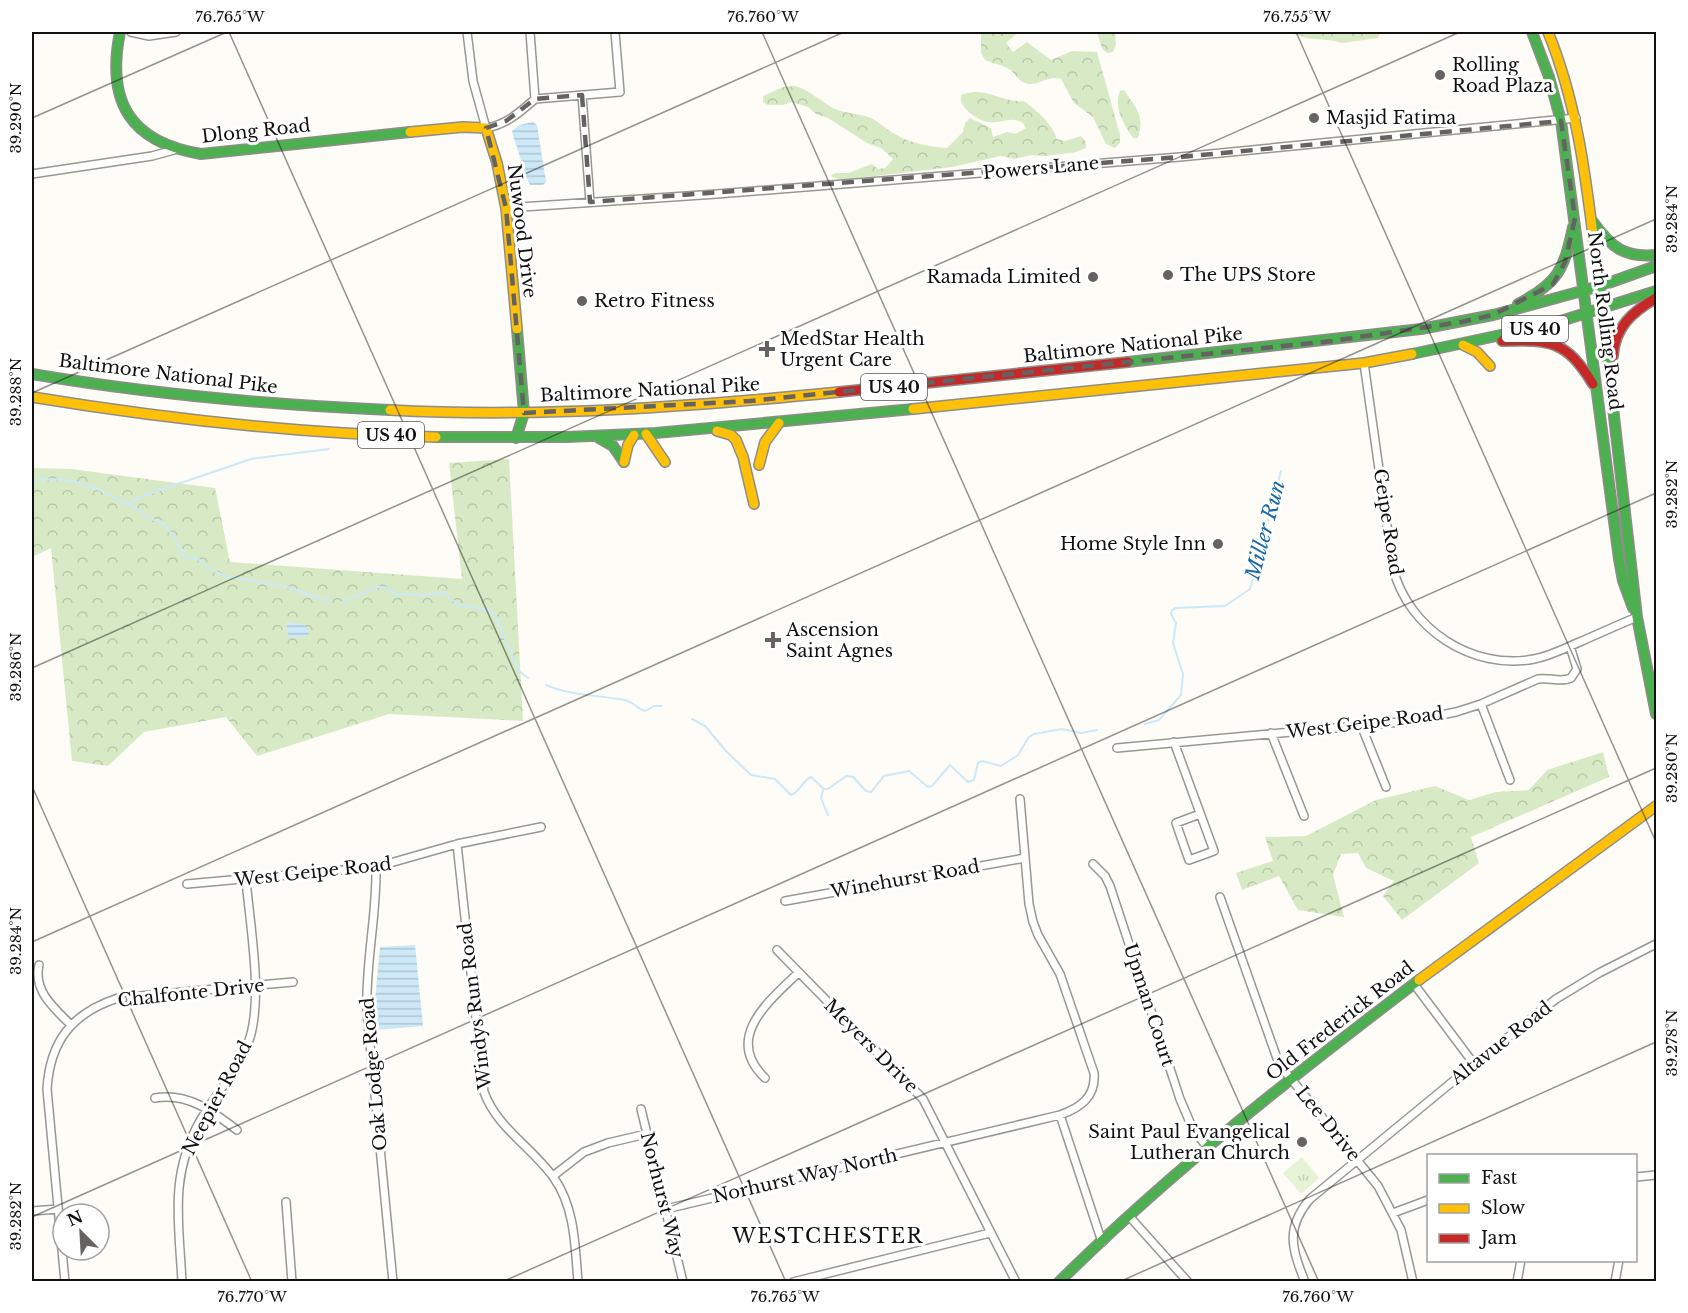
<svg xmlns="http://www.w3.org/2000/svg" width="1688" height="1313" font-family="'Libre Baskerville',serif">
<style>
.grass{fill:url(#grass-tufts)}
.forest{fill:url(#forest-crowns)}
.water{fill:url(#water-rules)}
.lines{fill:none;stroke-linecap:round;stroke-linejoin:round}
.stream{stroke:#cde8f7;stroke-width:2}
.street-casing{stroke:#979795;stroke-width:10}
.fast-casing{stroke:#8e8d8b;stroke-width:12}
.slow-casing{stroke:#8e8d8b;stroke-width:12}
.jam-casing{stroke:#8e8d8b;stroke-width:12}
.street{stroke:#fffffe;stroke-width:7}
.fast{stroke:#4caf50;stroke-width:9}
.slow{stroke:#ffc107;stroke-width:9}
.jam{stroke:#c62828;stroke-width:9}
.marked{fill:none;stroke:#646362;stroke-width:4.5;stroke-dasharray:12 8;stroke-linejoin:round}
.ticks{fill:none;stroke:#111;stroke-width:1.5;stroke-opacity:0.45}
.poi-dot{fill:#646362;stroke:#fff;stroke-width:2}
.labels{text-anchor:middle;stroke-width:6;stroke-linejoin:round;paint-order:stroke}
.shield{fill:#fff;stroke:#585858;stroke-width:1.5}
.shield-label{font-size:16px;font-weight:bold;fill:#111}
.poi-label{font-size:18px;fill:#111;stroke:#fff;text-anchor:start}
.street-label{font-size:18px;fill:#111;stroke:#fff}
.water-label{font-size:20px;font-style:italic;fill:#1768a6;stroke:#fff}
.neighbourhood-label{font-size:20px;letter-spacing:1.5px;fill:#111;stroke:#fff}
.neatline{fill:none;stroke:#111;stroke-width:2}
.ticks-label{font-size:15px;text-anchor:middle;fill:#111}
</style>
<defs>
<pattern id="grass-tufts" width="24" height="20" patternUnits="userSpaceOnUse" patternTransform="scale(1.5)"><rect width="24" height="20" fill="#e7f3d7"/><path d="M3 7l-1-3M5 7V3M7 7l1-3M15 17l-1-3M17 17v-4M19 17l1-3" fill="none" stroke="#c5cfb8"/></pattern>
<pattern id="forest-crowns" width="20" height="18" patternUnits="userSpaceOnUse" patternTransform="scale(1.5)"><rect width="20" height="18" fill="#d8eac5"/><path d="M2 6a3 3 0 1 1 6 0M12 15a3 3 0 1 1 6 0" fill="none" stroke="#b8c8a8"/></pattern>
<pattern id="water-rules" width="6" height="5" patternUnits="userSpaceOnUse" patternTransform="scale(1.5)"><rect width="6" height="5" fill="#cde8f7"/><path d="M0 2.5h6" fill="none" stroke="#afc6d3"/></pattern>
</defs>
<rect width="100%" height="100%" fill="#fdfcf7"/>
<!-- grass -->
<path class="grass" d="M1302,1157L1319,1178L1301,1194L1283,1173Z"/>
<!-- forest -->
<path class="forest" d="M981,32H1019L1006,43L1013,52L1027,42L1051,60L1072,51L1097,52L1120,135V143L1115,148L1106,144L1093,117L1074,103L1061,79C1048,75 1041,85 1029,84C1018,83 1016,72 1007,68C1000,64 992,63 985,60L981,53Z
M1097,32H1115L1116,45L1113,52L1107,53L1102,49Z
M1288,32H1380L1378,38L1342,43L1335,41L1306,38Z
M795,86C810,90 821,102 835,109C846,114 860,113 871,118C878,122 883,126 890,131C907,143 927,146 947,148L963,132L965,123L970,118L991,128L993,137L1007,132L1016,134L1026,128L1023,123C1005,112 994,134 969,112C963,107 960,103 961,95C984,85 1002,103 1024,101C1038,112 1051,122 1057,139L1065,141L1081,136L1086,142V148L1076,152L1045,156L1032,155L1014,159L1001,156L952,167L841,180L830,176L836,173H849L872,164L878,169L885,168L893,159L881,148L867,143L828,118L816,114L808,107L791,102L783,105H768L763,102V96L783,87Z
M1124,90C1136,109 1145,114 1138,138H1133C1124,125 1113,107 1120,91Z
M509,459L523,721L389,714L257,756L226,717L144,732L108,766L72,761L51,548L32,557V468L71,469L215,488L230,562L462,579L449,463Z
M1603,752L1609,777L1471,837L1479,863L1402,920L1383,896L1394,881L1366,868L1358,853L1341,854L1333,875L1344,917L1298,910L1279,876L1242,890L1236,873L1273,861L1265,837L1306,836L1376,800L1435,786L1469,800L1496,792L1529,790L1547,770Z"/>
<!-- water -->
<path class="water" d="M533,122L537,125L546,182L543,185H530L527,179L513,135L512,131L519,125Z
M291,622L307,626L309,634L307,636L290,638L286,630L288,623Z
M415,945L423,1026L377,1030L375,1000L380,947Z"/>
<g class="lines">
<!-- stream -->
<path class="stream" d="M32,480C56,479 72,478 95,488C109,494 123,503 137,509C147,515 146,520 161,521L175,538L183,555L189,558L198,559L212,570L225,576L284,586L331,602
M128,504L136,499L160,490L251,459L329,449
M342,602L377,587H384L397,594L407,595L416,594L423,596L444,592C461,612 469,604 492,611L495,615L519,671L528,678
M546,685C572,696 598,695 625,700C634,702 637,709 645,711L654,706H662
M692,719L705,726L726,751L751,775L775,779L791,795C800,792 802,781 811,777L824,789H828L846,776L853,777L866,791L871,792L884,776L909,771L928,787L932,786L950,765L968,782L974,780L978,763L982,761L1001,766L1018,755L1029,737L1034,734L1062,729L1081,733L1097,730
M1145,724L1159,720L1181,695L1183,674L1173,643L1176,623L1171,614L1172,610L1176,608L1225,606L1250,589L1281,471
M823,790L821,798L828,815"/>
<defs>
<path id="street" d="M131,32L149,36L176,32
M467,32L473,81L486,128C506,125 520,112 535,99
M530,32L535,99L620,92L615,32
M582,95L590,202
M32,174L152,156L174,150
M506,208L717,194L1180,157L1576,118
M1364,363L1393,568C1408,629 1473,671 1534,659C1551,656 1567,647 1582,641C1600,633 1618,625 1637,617
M1481,704L1510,780
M1361,725L1386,787
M1271,733L1304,816
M1174,742L1214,851L1189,860L1176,823L1200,814
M1117,748L1411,721L1456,712L1481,704L1538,679C1550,677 1560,683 1571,678L1577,669L1570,646
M1020,799L1029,904L1033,922L1038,935L1060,974L1094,1073C1096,1097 1080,1108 1060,1115
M457,844L484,1092C497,1128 532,1147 554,1178C575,1208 575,1246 578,1282
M1093,864L1105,876L1110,886L1180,1099L1192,1127L1206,1146
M376,867C377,916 365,964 367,1012L393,1282
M187,884L376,867L457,844L541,827
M1220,897L1279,1064L1378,1186L1401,1230L1413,1282
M785,901L1025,858
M777,950L923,1099L1016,1282
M39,965C33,991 54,1008 71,1025
M1414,984L1474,1064
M765,1078C723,1038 769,1001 798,973
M155,1098C187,1092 212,1111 237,1130
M641,1109L683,1282
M553,1176L584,1152L608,1143L646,1134
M1636,1177L1656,1175
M286,1202L292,1282
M666,1209L1060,1115L1102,1242
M32,1211L58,1209
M1393,1213L1428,1200
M1129,1216L1188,1282
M65,1282L47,1089C50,1041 72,1013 118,998L293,982
M182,1282C179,1222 169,1176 200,1121C216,1093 242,1066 251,1034C262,991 250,925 246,880
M793,1282L990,1233
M1305,1282C1292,1249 1285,1228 1310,1199L1474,1064L1556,999L1599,973L1656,944
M1517,1282L1521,1260
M1615,1282L1619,1260"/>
<path id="fast" d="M120,32C106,102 130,142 201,154L410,132
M1532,32L1549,77L1561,121L1619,559L1623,581L1633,608
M1593,222C1611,247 1624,258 1656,255
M1597,268L1637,617L1656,714
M1518,304C1558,283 1564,270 1573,227
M1412,354L1548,325L1656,291
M1128,362L1421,329L1493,315L1538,303L1600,286L1656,266
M32,374C150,394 271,405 390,410
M436,437H567L656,433L913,409
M516,438L524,413L517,329
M599,438L613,446L624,462
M1059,1282C1170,1172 1294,1075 1419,980"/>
<path id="slow" d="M1548,32C1579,108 1587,187 1597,268
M410,132L463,127L486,128L497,163L506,208L517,329
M1463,345L1477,352L1490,366
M32,397C166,419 300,434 436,437
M913,409L1364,363L1412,354
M390,410C540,418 689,407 839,392
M717,431L731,435L736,440L743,457L754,504
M646,434L665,462
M624,462L628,445L634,435
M759,465L765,442L779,423
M1419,980L1656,806"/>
<path id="jam" d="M1502,341C1551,340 1566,340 1593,384
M1613,356C1615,327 1632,312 1656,298
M839,392L1128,362"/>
</defs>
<!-- street casing -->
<use href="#street" class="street-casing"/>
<!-- fast casing -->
<use href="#fast" class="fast-casing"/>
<!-- slow casing -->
<use href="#slow" class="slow-casing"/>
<!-- jam casing -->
<use href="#jam" class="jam-casing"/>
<!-- street -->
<use href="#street" class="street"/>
<!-- fast -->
<use href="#fast" class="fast"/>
<!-- slow -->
<use href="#slow" class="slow"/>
<!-- jam -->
<use href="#jam" class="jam"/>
</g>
<!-- marked area -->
<path class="marked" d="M582,95L590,202L1180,157L1561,121L1575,218L1565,262L1553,284L1493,315L1461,322L1332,341L750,401L524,413L506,208L486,128L506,121L535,99Z"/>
<!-- ticks -->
<path class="ticks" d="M229,32L786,1282M762,32L1319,1282M1296,32L1656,842M32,118L227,32M32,393L844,32M32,668L1460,32M32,786L252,1282M32,942L1656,219M32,1217L1656,493M502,1282L1656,768M1119,1282L1656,1042"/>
<!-- markers -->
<g class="poi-dot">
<circle cx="1440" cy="75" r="6"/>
<circle cx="1314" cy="118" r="6"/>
<circle cx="1168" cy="275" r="6"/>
<circle cx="1093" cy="277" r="6"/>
<circle cx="582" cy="301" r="6"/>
<path d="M764 340h6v6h6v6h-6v6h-6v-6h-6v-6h6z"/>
<circle cx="1218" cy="544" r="6"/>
<path d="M770 631h6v6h6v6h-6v6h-6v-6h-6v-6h6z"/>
<circle cx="1302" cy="1142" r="6"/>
</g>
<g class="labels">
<!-- shield labels -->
<g class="shield">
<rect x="1502" y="316" width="66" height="26" rx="4.5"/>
<rect x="861" y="374" width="66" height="26" rx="4.5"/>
<rect x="358" y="422" width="66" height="26" rx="4.5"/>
</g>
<g class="shield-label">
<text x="1535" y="335">US 40</text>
<text x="894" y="393">US 40</text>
<text x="391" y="441">US 40</text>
</g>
<!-- poi labels -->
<g class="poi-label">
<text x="1452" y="71">Rolling<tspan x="1452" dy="21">Road Plaza</tspan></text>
<text x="1326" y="124">Masjid Fatima</text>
<text x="1180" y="281">The UPS Store</text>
<text x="1081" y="283" text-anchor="end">Ramada Limited</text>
<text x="594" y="307">Retro Fitness</text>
<text x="780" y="345">MedStar Health<tspan x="780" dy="21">Urgent Care</tspan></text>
<text x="1206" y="550" text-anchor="end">Home Style Inn</text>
<text x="786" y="636">Ascension<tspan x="786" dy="21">Saint Agnes</tspan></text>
<text x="1290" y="1138" text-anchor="end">Saint Paul Evangelical<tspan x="1290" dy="21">Lutheran Church</tspan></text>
</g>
<!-- street labels -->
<g class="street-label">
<text transform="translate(256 131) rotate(-6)" y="6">Dlong Road</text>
<text transform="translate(1041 168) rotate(-5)" y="6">Powers Lane</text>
<text transform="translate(522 231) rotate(83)" y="6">Nuwood Drive</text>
<text transform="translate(1605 321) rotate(83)" y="6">North Rolling Road</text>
<text transform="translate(1133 345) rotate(-6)" y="6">Baltimore National Pike</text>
<text transform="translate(168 374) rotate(7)" y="6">Baltimore National Pike</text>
<text transform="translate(650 390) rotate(-3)" y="6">Baltimore National Pike</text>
<text transform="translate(1388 522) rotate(81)" y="6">Geipe Road</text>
<text transform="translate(1365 723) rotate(-7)" y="6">West Geipe Road</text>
<text transform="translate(313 872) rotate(-6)" y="6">West Geipe Road</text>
<text transform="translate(905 879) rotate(-10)" y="6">Winehurst Road</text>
<text transform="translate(191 993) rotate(-6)" y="6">Chalfonte Drive</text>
<text transform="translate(1149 1005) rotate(72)" y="6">Upman Court</text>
<text transform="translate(475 1006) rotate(-97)" y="6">Windys Run Road</text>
<text transform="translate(1340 1021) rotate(-38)" y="6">Old Frederick Road</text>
<text transform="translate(1501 1043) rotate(-38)" y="6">Altavue Road</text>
<text transform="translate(871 1046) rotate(45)" y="6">Meyers Drive</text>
<text transform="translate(374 1074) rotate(-95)" y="6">Oak Lodge Road</text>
<text transform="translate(217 1098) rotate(-62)" y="6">Neepier Road</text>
<text transform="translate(1328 1124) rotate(51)" y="6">Lee Drive</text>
<text transform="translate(805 1176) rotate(-13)" y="6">Norhurst Way North</text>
<text transform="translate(662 1195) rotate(76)" y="6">Norhurst Way</text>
</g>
<!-- water labels -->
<g class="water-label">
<text transform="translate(1265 530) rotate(-75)" y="7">Miller Run</text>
</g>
<!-- neighbourhood labels -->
<g class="neighbourhood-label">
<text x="828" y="1243">WESTCHESTER</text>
</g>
</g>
<!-- border -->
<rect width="1688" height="1313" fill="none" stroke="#ffffff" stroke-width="66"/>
<!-- legend -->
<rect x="1427" y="1154" width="210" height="108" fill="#ffffff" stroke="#a0a0a0" stroke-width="1.5"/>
<rect x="1439" y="1174" width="30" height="9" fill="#4caf50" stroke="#a0a0a0" stroke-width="1.5"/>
<text x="1481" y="1184" font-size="18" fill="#111111">Fast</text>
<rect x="1439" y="1204" width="30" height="9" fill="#ffc107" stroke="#a0a0a0" stroke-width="1.5"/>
<text x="1481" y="1214" font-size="18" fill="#111111">Slow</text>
<rect x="1439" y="1234" width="30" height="9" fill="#c62828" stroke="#a0a0a0" stroke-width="1.5"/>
<text x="1481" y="1244" font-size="18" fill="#111111">Jam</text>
<!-- north arrow -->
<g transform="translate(81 1232) rotate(336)"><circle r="28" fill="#ffffff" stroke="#a0a0a0" stroke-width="1.5"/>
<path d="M0-4.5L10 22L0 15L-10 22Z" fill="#646362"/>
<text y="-9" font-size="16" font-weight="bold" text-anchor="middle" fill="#111111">N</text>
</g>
<rect x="33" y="33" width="1622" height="1247" class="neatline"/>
<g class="ticks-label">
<text x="230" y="22">76.765°W</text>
<text x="763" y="22">76.760°W</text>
<text x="1297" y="22">76.755°W</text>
<text transform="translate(16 118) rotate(-90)" y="5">39.290°N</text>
<text transform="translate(1672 219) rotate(-90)" y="5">39.284°N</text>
<text transform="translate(16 392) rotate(-90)" y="5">39.288°N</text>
<text transform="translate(1672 494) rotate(-90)" y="5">39.282°N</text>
<text transform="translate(16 667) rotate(-90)" y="5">39.286°N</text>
<text transform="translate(1672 768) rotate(-90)" y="5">39.280°N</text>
<text transform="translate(16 941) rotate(-90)" y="5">39.284°N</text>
<text transform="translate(1672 1043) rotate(-90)" y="5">39.278°N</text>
<text transform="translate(16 1216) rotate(-90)" y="5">39.282°N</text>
<text x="252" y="1302">76.770°W</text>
<text x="785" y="1302">76.765°W</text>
<text x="1318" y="1302">76.760°W</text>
</g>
</svg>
